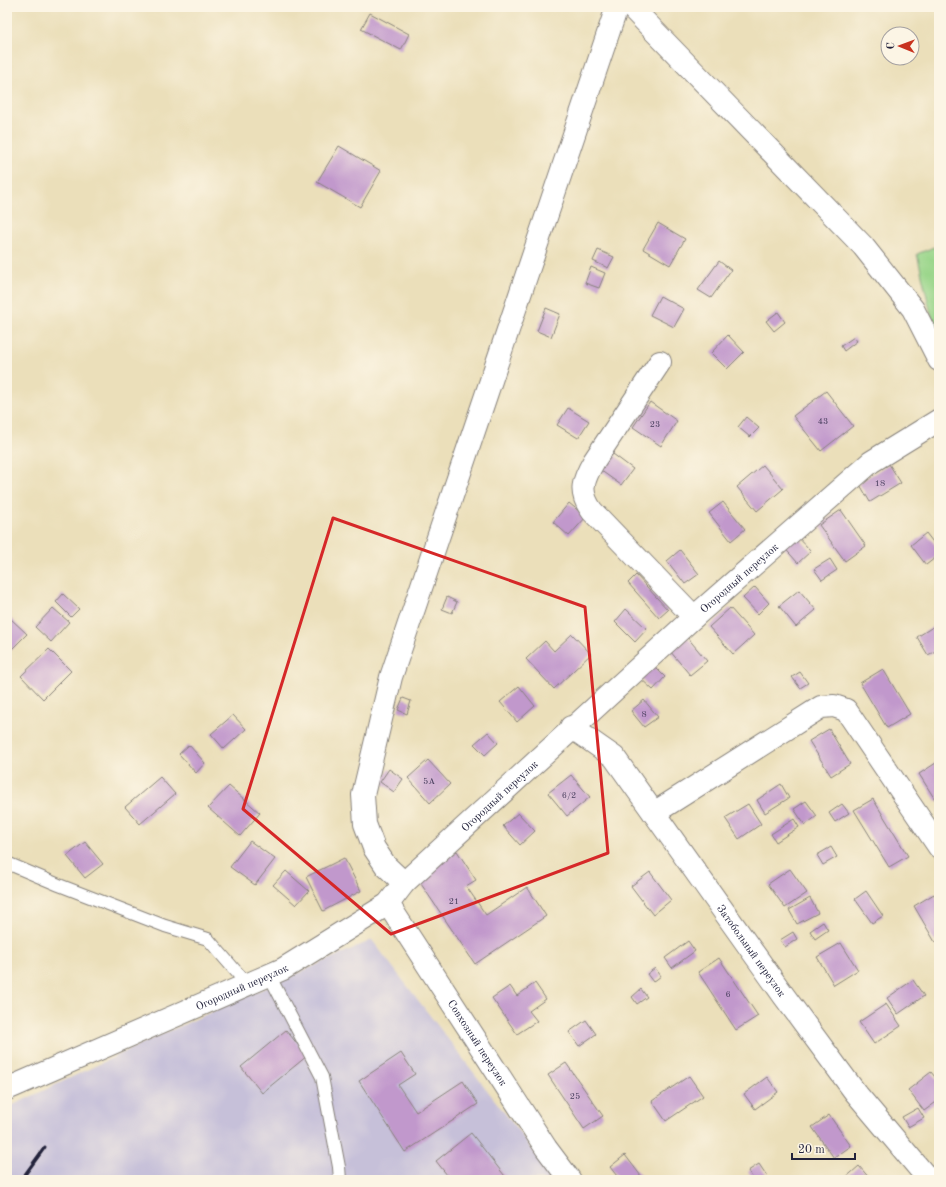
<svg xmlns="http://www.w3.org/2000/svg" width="946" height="1187" font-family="'Old Standard TT',serif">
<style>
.industrial{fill:#c6c0d9}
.green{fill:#9ad68a;stroke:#5e7c62}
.building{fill:#c198cc}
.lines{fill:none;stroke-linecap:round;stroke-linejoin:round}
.service-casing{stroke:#86807a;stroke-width:14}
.minor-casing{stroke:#86807a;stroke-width:24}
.service{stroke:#fff;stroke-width:12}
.minor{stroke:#fff;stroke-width:22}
.rail{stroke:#22223b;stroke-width:3}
.marked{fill:none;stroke:#d62828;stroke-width:3;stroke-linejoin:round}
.labels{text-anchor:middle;stroke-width:3.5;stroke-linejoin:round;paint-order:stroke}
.number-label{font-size:9px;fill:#4a405f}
.street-label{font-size:11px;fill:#22223b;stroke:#fcf5e5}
</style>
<rect width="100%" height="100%" fill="#fcf5e5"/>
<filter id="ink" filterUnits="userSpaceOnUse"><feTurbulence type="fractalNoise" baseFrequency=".025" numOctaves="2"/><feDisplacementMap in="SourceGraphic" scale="8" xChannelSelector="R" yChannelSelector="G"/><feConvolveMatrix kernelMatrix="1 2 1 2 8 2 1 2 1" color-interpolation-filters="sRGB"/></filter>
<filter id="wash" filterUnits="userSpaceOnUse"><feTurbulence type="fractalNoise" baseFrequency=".012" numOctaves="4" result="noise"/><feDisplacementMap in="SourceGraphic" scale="16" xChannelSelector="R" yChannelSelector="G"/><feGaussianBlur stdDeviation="0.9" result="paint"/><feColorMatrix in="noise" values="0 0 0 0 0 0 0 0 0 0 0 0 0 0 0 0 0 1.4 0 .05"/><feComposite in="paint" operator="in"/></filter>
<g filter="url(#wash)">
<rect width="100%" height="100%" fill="#ebdfba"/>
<!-- industrial -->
<path class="industrial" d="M372,940L556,1180H7V1108L158,1036Z"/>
<!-- green -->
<path class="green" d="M939,245V348L917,254Z"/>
<g id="blocks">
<!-- building -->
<path class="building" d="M370,13L409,34L401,50L361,29Z
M339,146L381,171L360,207L317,182Z
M658,223L685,239L670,265L643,249Z
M598,250L614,257L608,268L593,261Z
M719,261L731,270L711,298L698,290Z
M591,267L605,273L599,288L585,283Z
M660,296L684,309L674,327L650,315Z
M546,308L560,314L551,337L537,331Z
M778,312L785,322L774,331L766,321Z
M728,335L744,352L727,369L711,353Z
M854,337L857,341L844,351L841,346Z
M826,391L853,426L821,451L793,416Z
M650,402L677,421L661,446L633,427Z
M568,408L589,421L578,438L557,425Z
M746,417L759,428L750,437L738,427Z
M613,454L633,469L621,485L600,470Z
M889,464L901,483L870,502L859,483Z
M763,465L783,489L757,511L737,487Z
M723,502L745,529L731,541L709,513Z
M569,503L586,517L569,536L553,522Z
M841,510L866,546L845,561L819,525Z
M794,533L811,551L798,563L781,544Z
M926,533L939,550V555L926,565L911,545Z
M680,550L699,574L685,584L667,561Z
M830,559L837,570L822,580L814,569Z
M636,575L668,610L659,618L628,583Z
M755,587L769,603L758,614L743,598Z
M799,590L816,610L796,627L779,606Z
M63,594L79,609L71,617L56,602Z
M447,597L457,602L452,613L442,609Z
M53,608L69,622L51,642L35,627Z
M730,608L754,635L733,654L709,627Z
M626,609L647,629L635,642L615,622Z
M10,618L27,634L8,653L7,621Z
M939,623V649L928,655L917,637Z
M572,634L591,654L554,689L526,659L545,641L554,651Z
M687,637L707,661L690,675L670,651Z
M49,649L71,671L43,699L21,676Z
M651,663L665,677L653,690L638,676Z
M883,669L910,714L887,728L860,683Z
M800,672L808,683L800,688L792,677Z
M519,686L535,706L517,722L500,702Z
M403,698L411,701L407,714L398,710Z
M644,700L658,717L644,727L631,711Z
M233,715L246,729L224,749L211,734Z
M829,729L850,764L831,776L809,741Z
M488,732L498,743L485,755L474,744Z
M189,745L205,763L196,773L179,754Z
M428,760L450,784L430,803L408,778Z
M939,761V800L936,801L919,774Z
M389,769L403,779L394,792L380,782Z
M571,775L590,797L567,816L548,793Z
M160,777L175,794L140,824L125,807Z
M781,784L789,798L765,813L757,800Z
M229,786L260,813L240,836L208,808Z
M873,799L908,856L889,867L854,810Z
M806,801L817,816L805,825L794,809Z
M748,804L761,824L739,839L725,818Z
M842,804L849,813L835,822L829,813Z
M518,813L535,831L520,845L503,826Z
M794,819L799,827L776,842L771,834Z
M250,841L275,859L255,885L230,867Z
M85,842L103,864L85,878L67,856Z
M831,847L837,857L823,865L817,855Z
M457,851L476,880L466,886L486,915L527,887L546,916L475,964L417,878Z
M344,858L361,891L323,911L306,877Z
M790,869L807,893L785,908L768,884Z
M286,871L309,891L296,905L273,885Z
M650,872L671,900L653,915L631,886Z
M866,891L883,916L872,923L855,899Z
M934,894L939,903V940L935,942L914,906Z
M810,898L818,913L797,924L789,910Z
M823,922L828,930L815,939L810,931Z
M793,932L797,939L785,947L780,940Z
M688,941L695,951L672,968L665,958Z
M841,943L858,970L834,985L817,957Z
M719,958L758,1016L736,1030L698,972Z
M655,968L661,976L653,982L647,974Z
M913,980L924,996L898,1014L887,998Z
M535,983L546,999L529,1011L537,1021L517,1034L492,998L510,986L517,996Z
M641,989L647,997L637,1004L632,997Z
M886,1004L901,1026L874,1044L859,1022Z
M586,1020L596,1034L579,1046L569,1032Z
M286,1030L307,1056L262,1093L241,1067Z
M401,1053L415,1074L398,1085L416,1112L463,1081L478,1104L405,1152L359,1081Z
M566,1063L603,1116L584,1129L548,1075Z
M931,1072L939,1082V1100L924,1111L908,1090Z
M689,1076L703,1096L666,1121L652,1101Z
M767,1077L778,1092L755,1109L744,1094Z
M918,1108L924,1118L908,1127L902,1117Z
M829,1115L851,1146L834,1158L812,1127Z
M471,1133L508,1180H451L436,1161Z
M625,1155L644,1180H620L610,1167Z
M759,1164L769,1179L768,1180H754L748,1171Z
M859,1166L871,1180H843Z"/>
</g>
</g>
<g filter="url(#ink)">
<use href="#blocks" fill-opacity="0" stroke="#86807a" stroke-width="1"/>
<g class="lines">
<defs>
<path id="service" d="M7,863L59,885L165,926L208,939L247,984
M269,975L322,1077L339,1167L340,1180"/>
<g id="minor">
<path d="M631,7L863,246L913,309L939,360"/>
<path d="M660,362L594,461C583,480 578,492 592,511L694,617"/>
<path id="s1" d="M571,727L614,757L784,996L855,1092L929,1180"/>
<path d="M654,813L821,707L834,706L846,710L939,847"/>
<path d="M404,883L386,866L374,848L365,824L363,795L391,677L617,7"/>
<path id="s2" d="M388,904L546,1148L570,1180"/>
<path id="s3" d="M7,1089L283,969L388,904L404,883L694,617L871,462L939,420"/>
</g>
</defs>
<!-- service casing -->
<use href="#service" class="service-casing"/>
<!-- minor casing -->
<use href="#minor" class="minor-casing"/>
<!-- service -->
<use href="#service" class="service"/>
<!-- minor -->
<use href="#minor" class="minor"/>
<!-- rail -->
<path class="rail" d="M21,1180L45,1147"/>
</g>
</g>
<!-- marked area -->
<path class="marked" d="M333,518L585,607L608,853L391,934L243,809Z"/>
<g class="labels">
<!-- number labels -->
<g class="number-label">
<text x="823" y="424">43</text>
<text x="655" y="427">23</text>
<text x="880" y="486">18</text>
<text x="644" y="717">8</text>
<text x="429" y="784">5А</text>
<text x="569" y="798">6/2</text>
<text x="454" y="904">21</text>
<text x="728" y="997">6</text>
<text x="575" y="1099">25</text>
</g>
<!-- street labels -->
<g class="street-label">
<text dy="4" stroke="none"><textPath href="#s3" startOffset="904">Огородный переулок</textPath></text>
<text dy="4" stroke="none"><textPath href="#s3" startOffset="580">Огородный переулок</textPath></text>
<text dy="4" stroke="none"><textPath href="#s1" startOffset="290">Затобольный переулок</textPath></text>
<text dy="4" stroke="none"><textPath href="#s3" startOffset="256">Огородный переулок</textPath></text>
<text dy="4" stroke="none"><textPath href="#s2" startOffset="165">Совхозный переулок</textPath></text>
</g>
</g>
<!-- margin -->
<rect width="946" height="1187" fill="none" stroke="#fcf5e5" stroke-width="24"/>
<!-- north arrow -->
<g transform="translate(900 46) rotate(271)"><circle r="19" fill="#fcf5e5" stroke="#a5a1a1"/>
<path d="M0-3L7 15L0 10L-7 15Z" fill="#c8321e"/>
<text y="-6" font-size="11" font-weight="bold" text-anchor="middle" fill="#22223b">С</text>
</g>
<!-- scale -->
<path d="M792 1153v6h63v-6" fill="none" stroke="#22223b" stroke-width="2"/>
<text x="798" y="1153" font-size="12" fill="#22223b" stroke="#fcf5e5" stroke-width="3" paint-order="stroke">20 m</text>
</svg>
